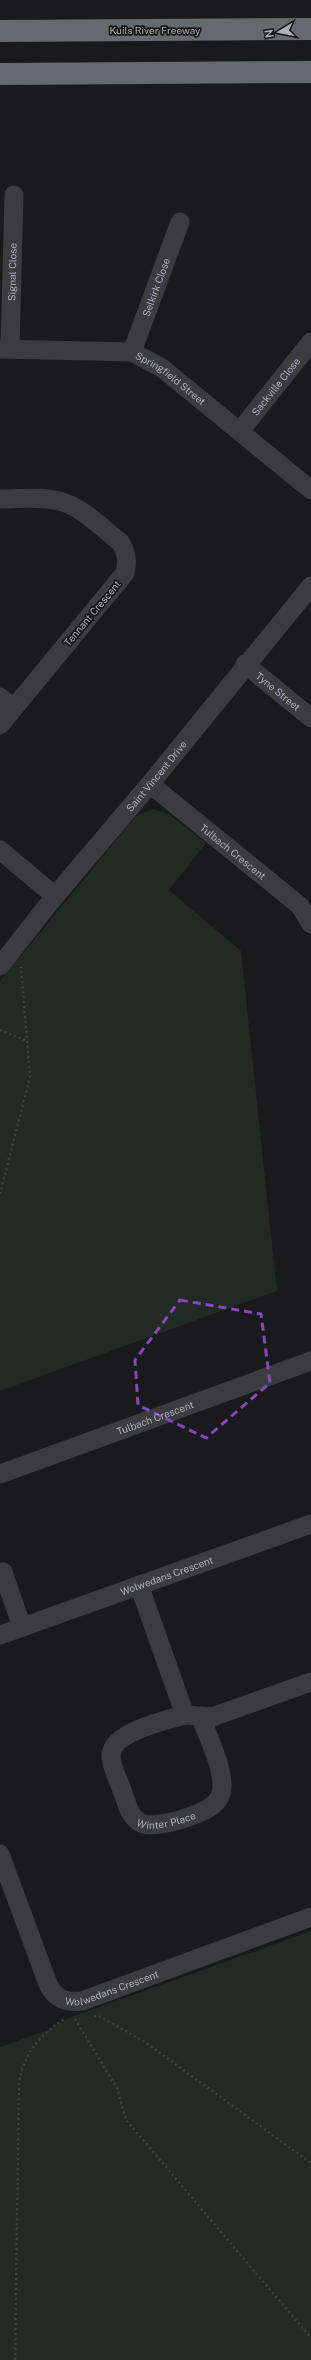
<svg xmlns="http://www.w3.org/2000/svg" width="311" height="2360" font-family="'Public Sans',sans-serif">
<style>
.green{fill:#212a23}
.lines{fill:none;stroke-linecap:round;stroke-linejoin:round}
.path{stroke:#414247;stroke-width:2.5;stroke-dasharray:2 3;stroke-linecap:butt}
.street{stroke:#3b3b40;stroke-width:19}
.highway{stroke:#676971;stroke-width:22}
.marked{fill:none;stroke:#8546be;stroke-width:3;stroke-dasharray:8 5;stroke-linejoin:round}
.labels{text-anchor:middle;stroke-width:3.5;stroke-linejoin:round;paint-order:stroke}
.street-label{font-size:10px;fill:#acb0bb;stroke:#151417}
</style>
<rect width="100%" height="100%" fill="#1a191c"/>
<!-- green -->
<path class="green" d="M153,809L169,814L206,843L169,890L241,951L277,1291L0,1391V981L136,816Z
M311,1931V2360H0V2047L45,2031L71,2017Z"/>
<g class="lines">
<!-- path -->
<path class="path" d="M0,1030L27,1041
M0,1194L30,1077L21,967
M94,2016L101,2017L145,2042L311,2163
M75,2019L117,2088L126,2120L311,2338
M15,2360L19,2083C23,2054 41,2033 66,2018"/>
<!-- street -->
<g class="street">
<path id="s1" d="M0,349L132,352L162,368L311,490"/>
<path id="s2" d="M10,349L14,195"/>
<path id="s3" d="M132,352L180,222"/>
<path id="s4" d="M240,431L311,342"/>
<path d="M0,499C19,499 40,496 59,501C81,506 102,528 120,542C127,552 128,561 125,573L0,725"/>
<path id="s5" d="M245,664L311,718"/>
<path d="M0,697L13,708"/>
<path id="s6" d="M150,784L300,906L311,924"/>
<path d="M0,850L55,896"/>
<path id="s7" d="M0,966L55,896L150,784L311,586"/>
<path id="s8" d="M0,1474L311,1361"/>
<path d="M3,1572L22,1627"/>
<path d="M139,1585L185,1715L212,1717L311,1682"/>
<path id="s9" d="M0,1635L311,1524"/>
<path id="s10" d="M185,1715C166,1720 112,1732 111,1755C111,1767 118,1779 122,1790C126,1801 129,1817 141,1823C155,1830 201,1815 213,1805C218,1801 222,1795 222,1787C223,1767 208,1737 201,1718"/>
<path id="s11" d="M0,1854L48,1984C55,1999 66,2003 82,2001L311,1917"/>
</g>
<!-- highway -->
<path class="highway" d="M0,31L311,29
M0,74L311,72"/>
</g>
<!-- marked area -->
<path class="marked" d="M180,1300L261,1314L270,1383L206,1438L138,1405L135,1360Z"/>
<g class="labels">
<!-- street labels -->
<g class="street-label">
<text x="155" y="34">Kuils River Freeway</text>
<text dy="4" stroke="none"><textPath href="#s2" startOffset="77">Signal Close</textPath></text>
<text dy="4" stroke="none"><textPath href="#s3" startOffset="69">Selkirk Close</textPath></text>
<text dy="4" stroke="none"><textPath href="#s1" startOffset="179">Springfield Street</textPath></text>
<text dy="4" stroke="none"><textPath href="#s4" startOffset="57">Sackville Close</textPath></text>
<text transform="translate(92 613) rotate(-50)" y="4">Tennant Crescent</text>
<text dy="4" stroke="none"><textPath href="#s5" startOffset="43">Tyne Street</textPath></text>
<text dy="4" stroke="none"><textPath href="#s7" startOffset="246">Saint Vincent Drive</textPath></text>
<text dy="4" stroke="none"><textPath href="#s6" startOffset="107">Tulbach Crescent</textPath></text>
<text dy="4" stroke="none"><textPath href="#s8" startOffset="165">Tulbach Crescent</textPath></text>
<text dy="4" stroke="none"><textPath href="#s9" startOffset="177">Wolwedans Crescent</textPath></text>
<text dy="4" stroke="none"><textPath href="#s10" startOffset="190">Winter Place</textPath></text>
<text dy="4" stroke="none"><textPath href="#s11" startOffset="212">Wolwedans Crescent</textPath></text>
</g>
</g>
<!-- north arrow -->
<g transform="translate(279 32) rotate(260)" stroke="#151417" stroke-width="3" paint-order="stroke">
<path d="M0-3L7 15L0 10L-7 15Z" fill="#acb0bb"/>
<text y="-6" font-size="11" font-weight="bold" text-anchor="middle" fill="#acb0bb">N</text>
</g>
</svg>
